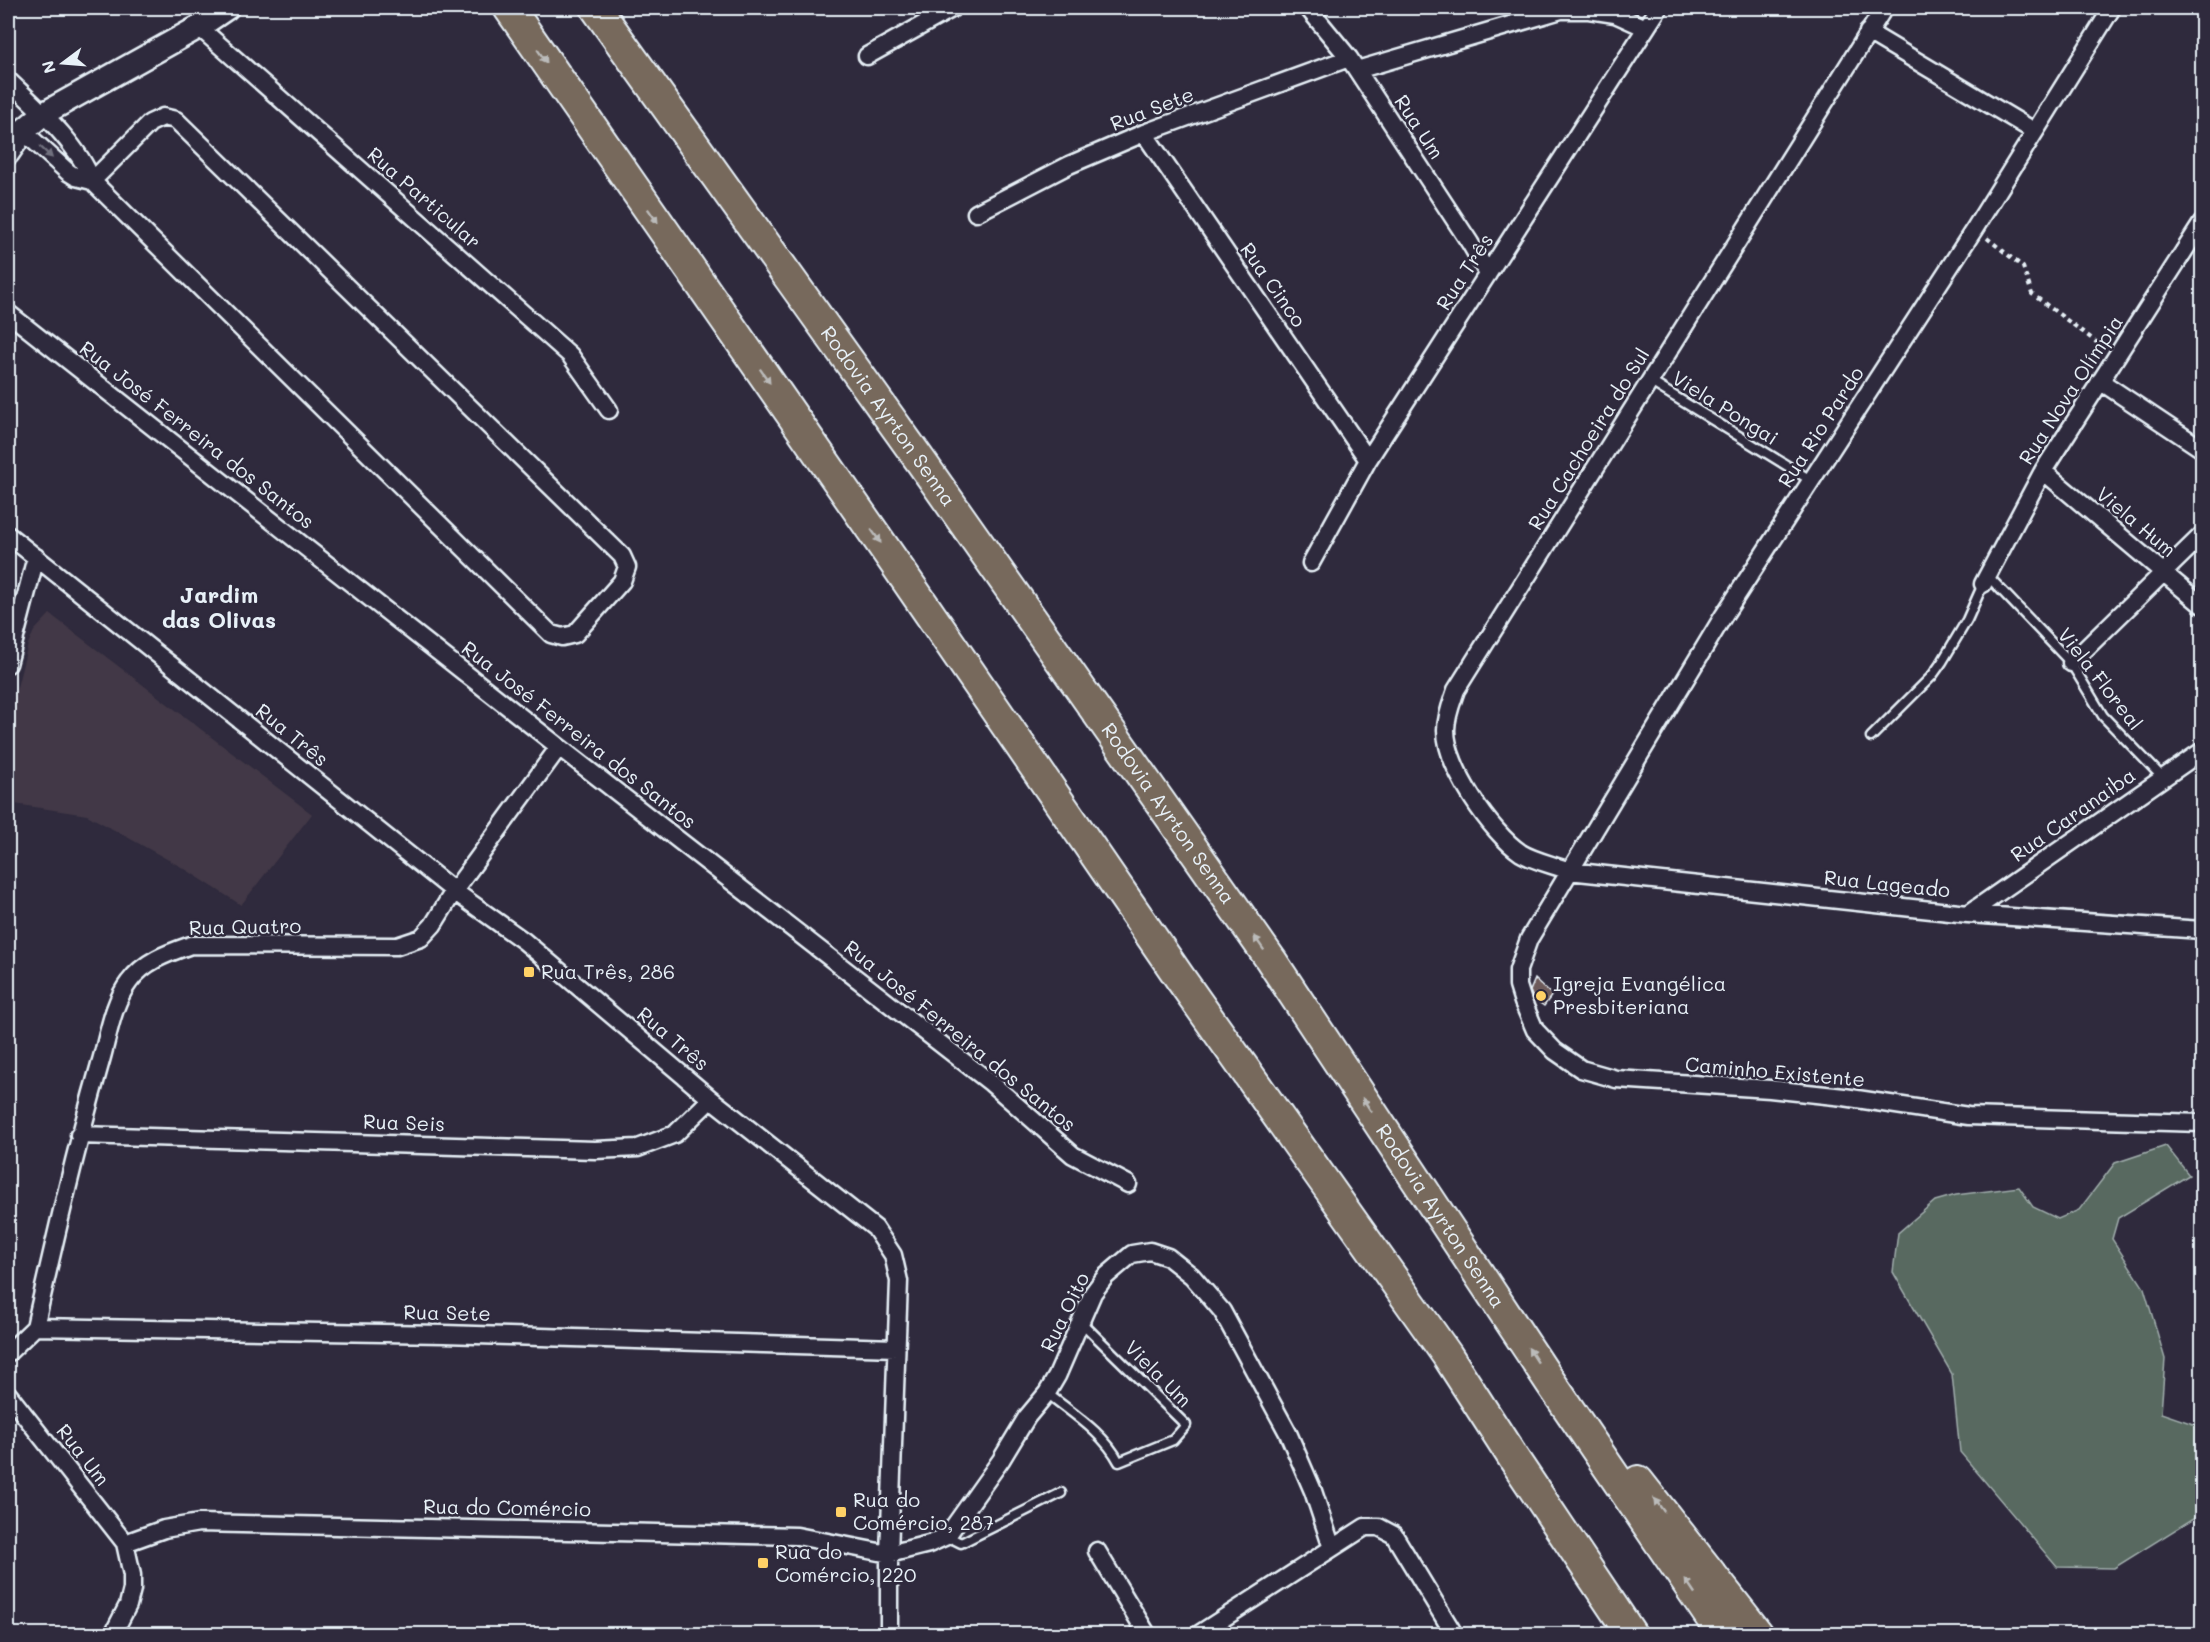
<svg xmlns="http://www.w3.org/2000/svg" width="2210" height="1642" font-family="Mali,sans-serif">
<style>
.built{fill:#423846}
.green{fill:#586960;stroke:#a0adac;stroke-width:1.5}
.building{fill:#6d5a5a;stroke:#e8f1f8;stroke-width:1.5}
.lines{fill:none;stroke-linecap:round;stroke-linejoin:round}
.lane-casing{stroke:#e8f1f8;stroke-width:13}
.street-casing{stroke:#e8f1f8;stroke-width:21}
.secondary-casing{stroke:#e8f1f8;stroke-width:27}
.highway-casing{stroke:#e8f1f8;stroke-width:34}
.path{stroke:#e8f1f8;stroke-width:4;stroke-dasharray:4.5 4.5;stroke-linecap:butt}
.lane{stroke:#2f2a3d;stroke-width:8}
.street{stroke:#2f2a3d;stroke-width:16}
.secondary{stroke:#2f2a3d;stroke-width:22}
.highway{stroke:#77695c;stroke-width:30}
.oneway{fill:#bbbbba}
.oneway2{fill:#70707e}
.poi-dot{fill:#ffd166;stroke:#2f2a3d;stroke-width:2}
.labels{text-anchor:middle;stroke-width:5;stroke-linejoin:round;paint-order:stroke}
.street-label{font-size:20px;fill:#e8f1f8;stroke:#2f2a3d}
.poi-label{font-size:20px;fill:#e8f1f8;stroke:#2f2a3d;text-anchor:start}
.quarter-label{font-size:22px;font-weight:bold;fill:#e8f1f8;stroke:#2f2a3d}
</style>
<rect width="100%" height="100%" fill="#2f2a3d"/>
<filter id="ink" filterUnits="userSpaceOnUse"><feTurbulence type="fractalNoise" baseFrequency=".0167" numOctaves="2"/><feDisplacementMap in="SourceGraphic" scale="12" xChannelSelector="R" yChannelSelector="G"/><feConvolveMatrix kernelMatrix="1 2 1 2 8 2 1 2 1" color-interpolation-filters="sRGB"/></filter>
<g filter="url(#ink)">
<!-- built -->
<path class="built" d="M50,614L312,814L241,905L185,869L87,815L8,803V723L28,644L34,631Z"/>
<!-- green -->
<path class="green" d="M2166,1146L2189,1175L2118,1218L2112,1239L2144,1288L2165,1359L2161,1413L2202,1427V1513L2114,1568L2057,1567L1960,1452L1952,1374L1893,1272L1898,1233L1935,1201L1956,1195L2019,1187L2033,1207L2058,1219L2079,1210L2115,1163Z"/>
<!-- building -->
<path class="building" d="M1535,979L1552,995L1544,1006L1533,998L1530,991Z"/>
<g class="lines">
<defs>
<path id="lane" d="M1651,382L1812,481
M1987,575L2071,663L2103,716L2163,778
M1871,737L1932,676L1942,662L1967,620L1983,584
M1047,1393C1073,1414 1104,1433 1119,1462L1173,1440L1186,1425L1081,1322
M947,1536L961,1543L1061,1493"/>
<path id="street" d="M1308,8L1349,58L1470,243L1488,274
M1884,8L1456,690C1452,702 1446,716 1446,730C1446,767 1491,833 1521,853C1534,861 1554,865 1569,871L1968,914L2202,930
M2112,8L1975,228L1724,615L1529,939L1518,970V986L1523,1002L1535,1030L1555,1051L1581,1069L1616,1079L1770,1089L1844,1097L1968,1116L2202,1123
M199,27L570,355L609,410
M1868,32L2034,131
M867,56L953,8
M1357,70L1561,10H1589L1615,14L1646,28
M8,80C37,108 78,143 92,181L551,634L562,637L575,634L622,581L627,567L622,556L176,120L163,117L150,123L92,181
M23,131L68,172L76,177L92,181
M1144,133L1368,460
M976,213L1069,165L1144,133L1349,58
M8,313L559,747L991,1083L1073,1155L1128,1184
M2100,381L2202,449
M2043,471L2202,605
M8,535L454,891L524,941L711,1099L875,1228L893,1255L899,1281L889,1554V1634
M1311,563L1368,460L1659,8
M1983,584L2043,471L2202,223
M2071,663L2202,535
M8,664L36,557
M1968,914L2202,751
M79,1135L595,1150L638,1148L675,1134L711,1099
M35,1327C55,1239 75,1151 100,1064C108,1038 112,1004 129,982C144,961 168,953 191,945L397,946L421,938L433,925L454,891L559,747
M8,1353L35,1327L444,1334L896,1348
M8,1394L125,1543L132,1575V1589L128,1605L113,1634
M125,1543L164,1529L199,1523L797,1536L889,1554L929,1544L947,1536L1001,1460L1027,1417L1047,1393L1057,1376L1093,1293L1105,1277L1132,1254L1150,1251L1168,1257L1192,1276L1222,1311L1288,1433L1313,1491L1332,1548
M1097,1551L1147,1634
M1199,1634L1365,1527H1379L1394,1535L1454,1634"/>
<path id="secondary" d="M8,153L23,131L43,114L199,27L227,8"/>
<g id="highway">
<path d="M509,8L892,559L1180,978L1447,1355L1514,1459L1631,1634"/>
<path id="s1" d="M596,8L922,463L1271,960L1551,1383L1722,1634"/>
<path d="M1638,1481L1758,1634"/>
</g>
</defs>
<!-- lane casing -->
<use href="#lane" class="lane-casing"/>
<!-- street casing -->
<use href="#street" class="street-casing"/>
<!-- secondary casing -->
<use href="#secondary" class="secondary-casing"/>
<!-- highway casing -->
<use href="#highway" class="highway-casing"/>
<!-- path -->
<path class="path" d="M1987,238L2023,267L2032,294L2103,347"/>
<!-- lane -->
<use href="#lane" class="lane"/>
<!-- street -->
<use href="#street" class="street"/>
<!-- secondary -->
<use href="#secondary" class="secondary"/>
<!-- highway -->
<use href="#highway" class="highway"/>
</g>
<!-- one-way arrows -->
<defs><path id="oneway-solid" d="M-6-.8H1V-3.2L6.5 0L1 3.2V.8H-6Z" transform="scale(1.5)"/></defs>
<g class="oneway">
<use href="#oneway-solid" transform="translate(542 56) rotate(55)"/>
<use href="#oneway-solid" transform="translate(653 216) rotate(55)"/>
<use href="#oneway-solid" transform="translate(765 376) rotate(55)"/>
<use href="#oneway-solid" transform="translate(876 536) rotate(55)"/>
<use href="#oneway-solid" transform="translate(1259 943) rotate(-125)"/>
<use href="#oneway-solid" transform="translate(1367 1105) rotate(-123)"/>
<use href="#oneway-solid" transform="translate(1533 1355) rotate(-123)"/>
<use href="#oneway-solid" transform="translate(1659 1505) rotate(-127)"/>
<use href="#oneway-solid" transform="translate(1690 1586) rotate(-124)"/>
</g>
<use class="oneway2" href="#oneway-solid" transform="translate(46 152) rotate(43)"/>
</g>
<!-- markers -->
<g class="poi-dot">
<rect x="523" y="966" width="12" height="12" rx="3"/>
<circle cx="1541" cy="996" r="6"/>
<rect x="835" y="1506" width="12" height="12" rx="3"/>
<rect x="757" y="1557" width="12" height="12" rx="3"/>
</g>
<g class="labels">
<!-- street labels -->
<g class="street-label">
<text transform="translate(1152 109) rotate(-21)" y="7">Rua Sete</text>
<text transform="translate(1419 127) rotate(57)" y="7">Rua Um</text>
<text transform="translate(424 198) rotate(41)" y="7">Rua Particular</text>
<text transform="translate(1465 272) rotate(-57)" y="7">Rua Três</text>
<text transform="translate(1273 285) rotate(55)" y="7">Rua Cinco</text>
<text transform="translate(2071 390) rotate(-57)" y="7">Rua Nova Olímpia</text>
<text transform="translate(1725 408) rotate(32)" y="7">Viela Pongai</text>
<text dy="7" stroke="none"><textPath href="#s1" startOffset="502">Rodovia Ayrton Senna</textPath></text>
<text transform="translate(1821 427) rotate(-57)" y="7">Rua Rio Pardo</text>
<text transform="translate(197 435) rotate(38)" y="7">Rua José Ferreira dos Santos</text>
<text transform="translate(1589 439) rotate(-58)" y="7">Rua Cachoeira do Sul</text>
<text transform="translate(2136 522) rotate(40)" y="7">Viela Hum</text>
<text transform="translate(2100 679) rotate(52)" y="7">Viela Floreal</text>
<text transform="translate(292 735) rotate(39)" y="7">Rua Três</text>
<text transform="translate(579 735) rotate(38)" y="7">Rua José Ferreira dos Santos</text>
<text dy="7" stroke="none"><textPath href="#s1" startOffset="988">Rodovia Ayrton Senna</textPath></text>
<text transform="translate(2073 815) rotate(-35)" y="7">Rua Caranaiba</text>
<text transform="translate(1887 884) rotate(6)" y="7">Rua Lageado</text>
<text transform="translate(245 927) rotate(-1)" y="7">Rua Quatro</text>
<text transform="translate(960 1036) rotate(39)" y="7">Rua José Ferreira dos Santos</text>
<text transform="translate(673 1039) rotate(40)" y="7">Rua Três</text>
<text transform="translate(1775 1072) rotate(5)" y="7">Caminho Existente</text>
<text transform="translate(404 1123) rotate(2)" y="7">Rua Seis</text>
<text dy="7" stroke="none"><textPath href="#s1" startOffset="1474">Rodovia Ayrton Senna</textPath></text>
<text transform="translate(1065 1312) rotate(-64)" y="7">Rua Oito</text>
<text transform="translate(447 1313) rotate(1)" y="7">Rua Sete</text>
<text transform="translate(1158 1374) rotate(45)" y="7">Viela Um</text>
<text transform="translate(83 1455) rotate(52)" y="7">Rua Um</text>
<text transform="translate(507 1508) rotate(1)" y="7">Rua do Comércio</text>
</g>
<!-- poi labels -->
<g class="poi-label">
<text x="541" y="979">Rua Três, 286</text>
<text x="1553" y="991">Igreja Evangélica<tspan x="1553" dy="23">Presbiteriana</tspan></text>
<text x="853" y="1507">Rua do<tspan x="853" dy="23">Comércio, 287</tspan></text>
<text x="775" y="1559">Rua do<tspan x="775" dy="23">Comércio, 220</tspan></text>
</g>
<!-- quarter labels -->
<g class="quarter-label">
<text x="219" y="603">Jardim<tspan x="219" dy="25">das Olivas</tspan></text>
</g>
</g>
<!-- margin -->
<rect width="2210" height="1642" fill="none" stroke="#2f2a3d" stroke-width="30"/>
<rect x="15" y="15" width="2180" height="1612" fill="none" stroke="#e8f1f8" stroke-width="2" filter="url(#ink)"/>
<!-- north arrow -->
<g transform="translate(63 63) rotate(254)" stroke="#2f2a3d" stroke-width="4.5" paint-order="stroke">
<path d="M0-4.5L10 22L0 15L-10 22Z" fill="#e8f1f8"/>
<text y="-9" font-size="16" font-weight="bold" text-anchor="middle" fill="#e8f1f8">N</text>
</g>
</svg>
